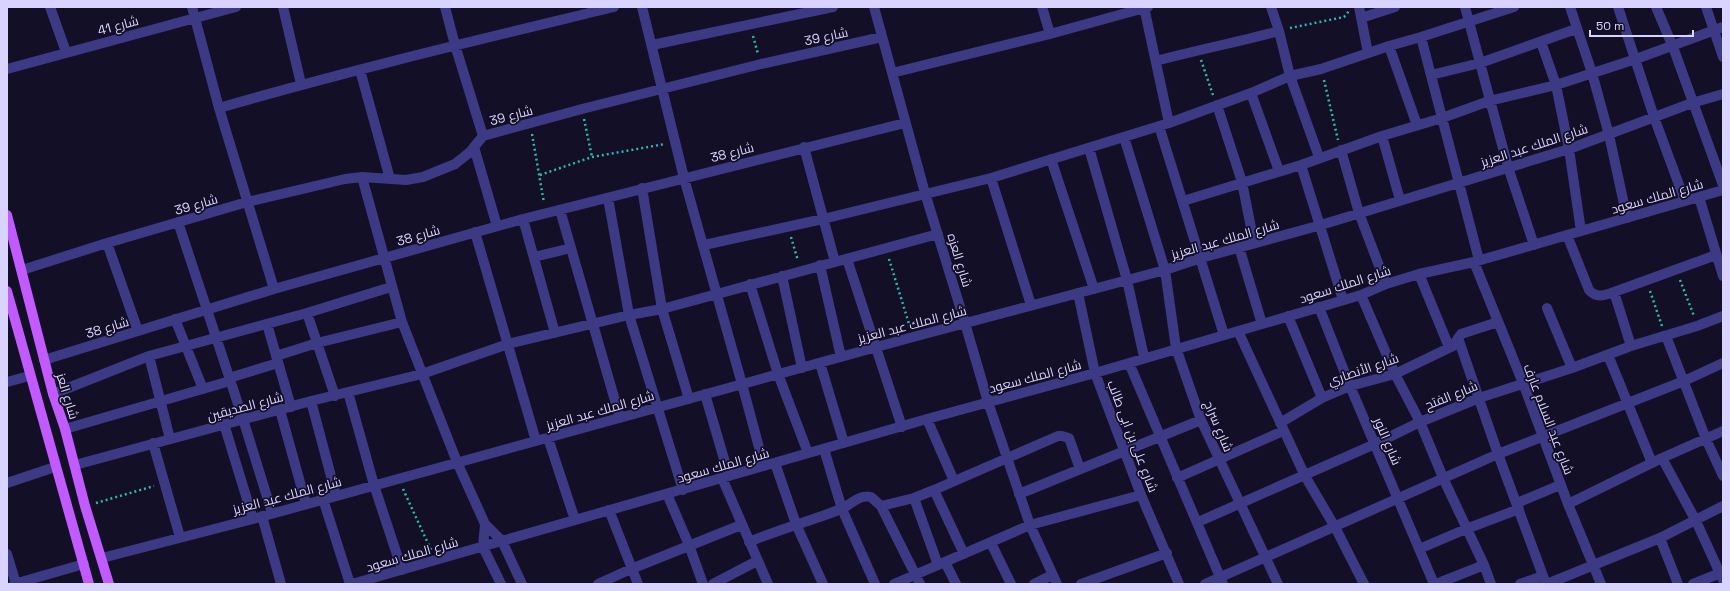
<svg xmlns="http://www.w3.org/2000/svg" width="1730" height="591" font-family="'Space Grotesk',Cairo,sans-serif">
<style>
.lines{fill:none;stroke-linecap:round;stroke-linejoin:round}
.path{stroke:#2fb8b0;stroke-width:2.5;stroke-dasharray:2 3;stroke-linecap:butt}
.minor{stroke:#3d3a85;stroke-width:10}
.major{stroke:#c25bff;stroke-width:10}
.labels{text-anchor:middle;stroke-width:3.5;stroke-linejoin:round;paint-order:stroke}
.street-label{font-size:13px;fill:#d9d4ff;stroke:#130f26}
</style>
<rect width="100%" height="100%" fill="#130f26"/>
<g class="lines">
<!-- path -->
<path class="path" d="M1290,28L1344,17L1349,11
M753,36L758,54
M1201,60L1213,95
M1324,80L1338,140
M584,119L592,157
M532,134L544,203
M540,175L592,157L665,144
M791,237L798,261
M889,259L910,327
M1680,280L1694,316
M1650,291L1662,326
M403,489L431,550
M96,503L154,486"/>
<!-- minor -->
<path class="minor" d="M50,7L66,52
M192,7L219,108L274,289
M283,7L301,84
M445,7L455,45L483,136
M642,7L684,178L742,384L764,466
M874,7L925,193L965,323L988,402L1030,525L1057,584
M1042,7L1050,34
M1144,7L1169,123
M1271,7L1279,31L1290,76L1319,157
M1359,7L1368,53
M1465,7L1508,167L1534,245
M1570,7L1592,73L1609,135L1627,218
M1618,7L1654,117L1685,201
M1656,7L1673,47L1723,185
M1706,7L1723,57
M1361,18L1395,7
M1421,37L1479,260
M1541,42L1556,85L1569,149L1581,231
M652,45L833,7
M1389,46L1417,125
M1156,61C1197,50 1238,42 1279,31
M7,69L236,7
M360,70L390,179
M892,73L1050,34L1148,7
M1431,75L1480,63L1576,29
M1251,93L1279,171
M1217,105L1242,182L1254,243
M219,108C350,70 482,39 614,7
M1159,126L1224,335
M1382,136L1400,200
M1124,137L1165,270L1176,348L1201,420L1278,584
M474,147L497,226
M804,147L835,262
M1089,148L1127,280L1144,357
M1341,150L1359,213L1386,284
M1051,159L1094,289
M1301,165L1343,300
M362,177L402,322L457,462L485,524L502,541L522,584
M991,178L1031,305
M642,188L662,309L689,399
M1699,197L1723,276
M608,198L629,315L683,490
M1183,201L1301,165L1382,136L1442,118L1489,101L1556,85L1636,59L1723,27
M560,210L620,418
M523,219L555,333
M178,222L243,419L272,513
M475,232L536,441
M1567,235L1589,290C1597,299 1605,295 1614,292L1716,255
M107,243L138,331
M704,245L823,219L991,178L1169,123L1251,93L1290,76L1321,69L1389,46L1421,37L1514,7
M1239,247L1262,324
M534,257L571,248
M847,259L902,427
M1474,262L1523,383L1568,504L1601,584
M820,265L841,357
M22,270L107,243L247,202L345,179L362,177L406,180L423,177L455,164L470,152L483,136L582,109L761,64L882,37
M1419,274L1449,347
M782,276L802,368
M750,284L778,374L808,453
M1614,292L1631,346
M1078,293L1095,373L1141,495L1179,584
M1361,295L1395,374L1420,422L1444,480L1484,565L1491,584
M1319,307L1350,386L1434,584
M1547,308L1572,368
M307,313L335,396
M1288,316L1322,398
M175,319L203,389
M267,324L291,407
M1238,331L1305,476L1335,527L1364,584
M1666,336L1706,439L1723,476
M1458,338L1498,454L1546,584
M1608,355L1652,463
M149,356L170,439
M276,356L317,343L402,322
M44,360L274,289L523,219L905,123
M820,363L844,443
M1129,363L1223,584
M229,378L278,363
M7,382L29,376
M348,392L374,485L402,570
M53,394L149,356L307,313L391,287
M705,394L729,476
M311,401L336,495
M280,410L306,504
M927,419L954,481
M1280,423L1322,398L1350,386L1395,374L1453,346L1461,334L1498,322
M224,424L253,519
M65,429L230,381
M548,438L575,520
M153,443L180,537
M824,449L842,509L875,584
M1662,458L1696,521L1723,580
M775,463L796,524L823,584
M75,465L311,401L422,374L508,344L629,315L662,309L938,234
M722,478L768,584
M1177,478L1283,431
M7,483L55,467
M934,490L964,554
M667,494L689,545L703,584
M1019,494L1201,420
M914,498L938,565
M323,499L350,584
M1517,503L1560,485
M1568,504L1662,458L1723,431
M881,506L914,498L934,490L1058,436H1062L1069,438L1080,469
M609,510L638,584
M262,516L281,584
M1198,522L1375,444L1420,422L1479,398L1572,368L1631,346L1697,326L1723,316
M485,524L483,547L501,584
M1660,538L1678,584
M749,542C779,529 811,521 841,509C851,505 859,494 871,497L881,506L920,584
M991,543L1011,584
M1419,549L1466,529L1519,509
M7,554L16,584
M102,558L253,519L913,337L1165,270L1201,258L1321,225L1569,149L1692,103L1723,94
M945,562L956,584
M14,584L84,564
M352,584L927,419L1095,373L1361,295L1386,284L1419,274L1474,262L1723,190
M598,584L631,569L741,525
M713,584L757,561
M894,584L1030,525L1141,495
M1034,584L1052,575
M1081,584L1167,553
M1205,584L1498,454L1684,381L1723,363
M1436,584L1484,565
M1520,584L1543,576
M1547,584L1660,538L1723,506
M1693,584L1723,572"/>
<!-- major -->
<path class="major" d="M7,215L53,394L65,429L85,506L109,584
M7,291L89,584"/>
</g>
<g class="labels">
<!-- street labels -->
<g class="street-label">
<text transform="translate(118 25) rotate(-15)" y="5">شارع 41</text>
<text transform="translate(826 36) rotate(-12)" y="5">شارع 39</text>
<text transform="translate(511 115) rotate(-15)" y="5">شارع 39</text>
<text transform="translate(1534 145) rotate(-18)" y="5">شارع الملك عبد العزيز</text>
<text transform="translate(732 152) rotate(-14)" y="5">شارع 38</text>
<text transform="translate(1657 196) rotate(-16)" y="5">شارع الملك سعود</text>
<text transform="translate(196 204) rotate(-16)" y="5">شارع 39</text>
<text transform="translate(418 235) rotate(-16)" y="5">شارع 38</text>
<text transform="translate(1225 239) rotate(-16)" y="5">شارع الملك عبد العزيز</text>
<text transform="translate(960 260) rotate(73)" y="5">شارع العزه</text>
<text transform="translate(1345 284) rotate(-18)" y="5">شارع الملك سعود</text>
<text transform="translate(912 324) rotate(-15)" y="5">شارع الملك عبد العزيز</text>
<text transform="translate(107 327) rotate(-17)" y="5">شارع 38</text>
<text transform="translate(1363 369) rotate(-19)" y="5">شارع الأنصاري</text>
<text transform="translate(1035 376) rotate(-15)" y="5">شارع الملك سعود</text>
<text transform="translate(1451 395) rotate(-22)" y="5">شارع الفتح</text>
<text transform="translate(68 396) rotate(73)" y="5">شارع العز</text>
<text transform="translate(245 406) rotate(-15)" y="5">شارع الصديقين</text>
<text transform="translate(600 410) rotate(-16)" y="5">شارع الملك عبد العزيز</text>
<text transform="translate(1549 419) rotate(69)" y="5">شارع عبد السلام عارف</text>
<text transform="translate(1219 426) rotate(67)" y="5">شارع سراج</text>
<text transform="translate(1133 436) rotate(69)" y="5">شارع على بن ابى طالب</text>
<text transform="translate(1388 441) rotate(67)" y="5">شارع النور</text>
<text transform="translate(723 465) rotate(-16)" y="5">شارع الملك سعود</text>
<text transform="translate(287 495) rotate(-15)" y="5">شارع الملك عبد العزيز</text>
<text transform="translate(412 554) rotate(-16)" y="5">شارع الملك سعود</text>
</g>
</g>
<!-- border -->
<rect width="1730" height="591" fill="none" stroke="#d9d4ff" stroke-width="16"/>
<!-- scale -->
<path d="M1590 30v6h103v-6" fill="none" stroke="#d9d4ff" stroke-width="2"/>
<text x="1596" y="30" font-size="12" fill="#d9d4ff" stroke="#130f26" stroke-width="3" paint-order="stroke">50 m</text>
</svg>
